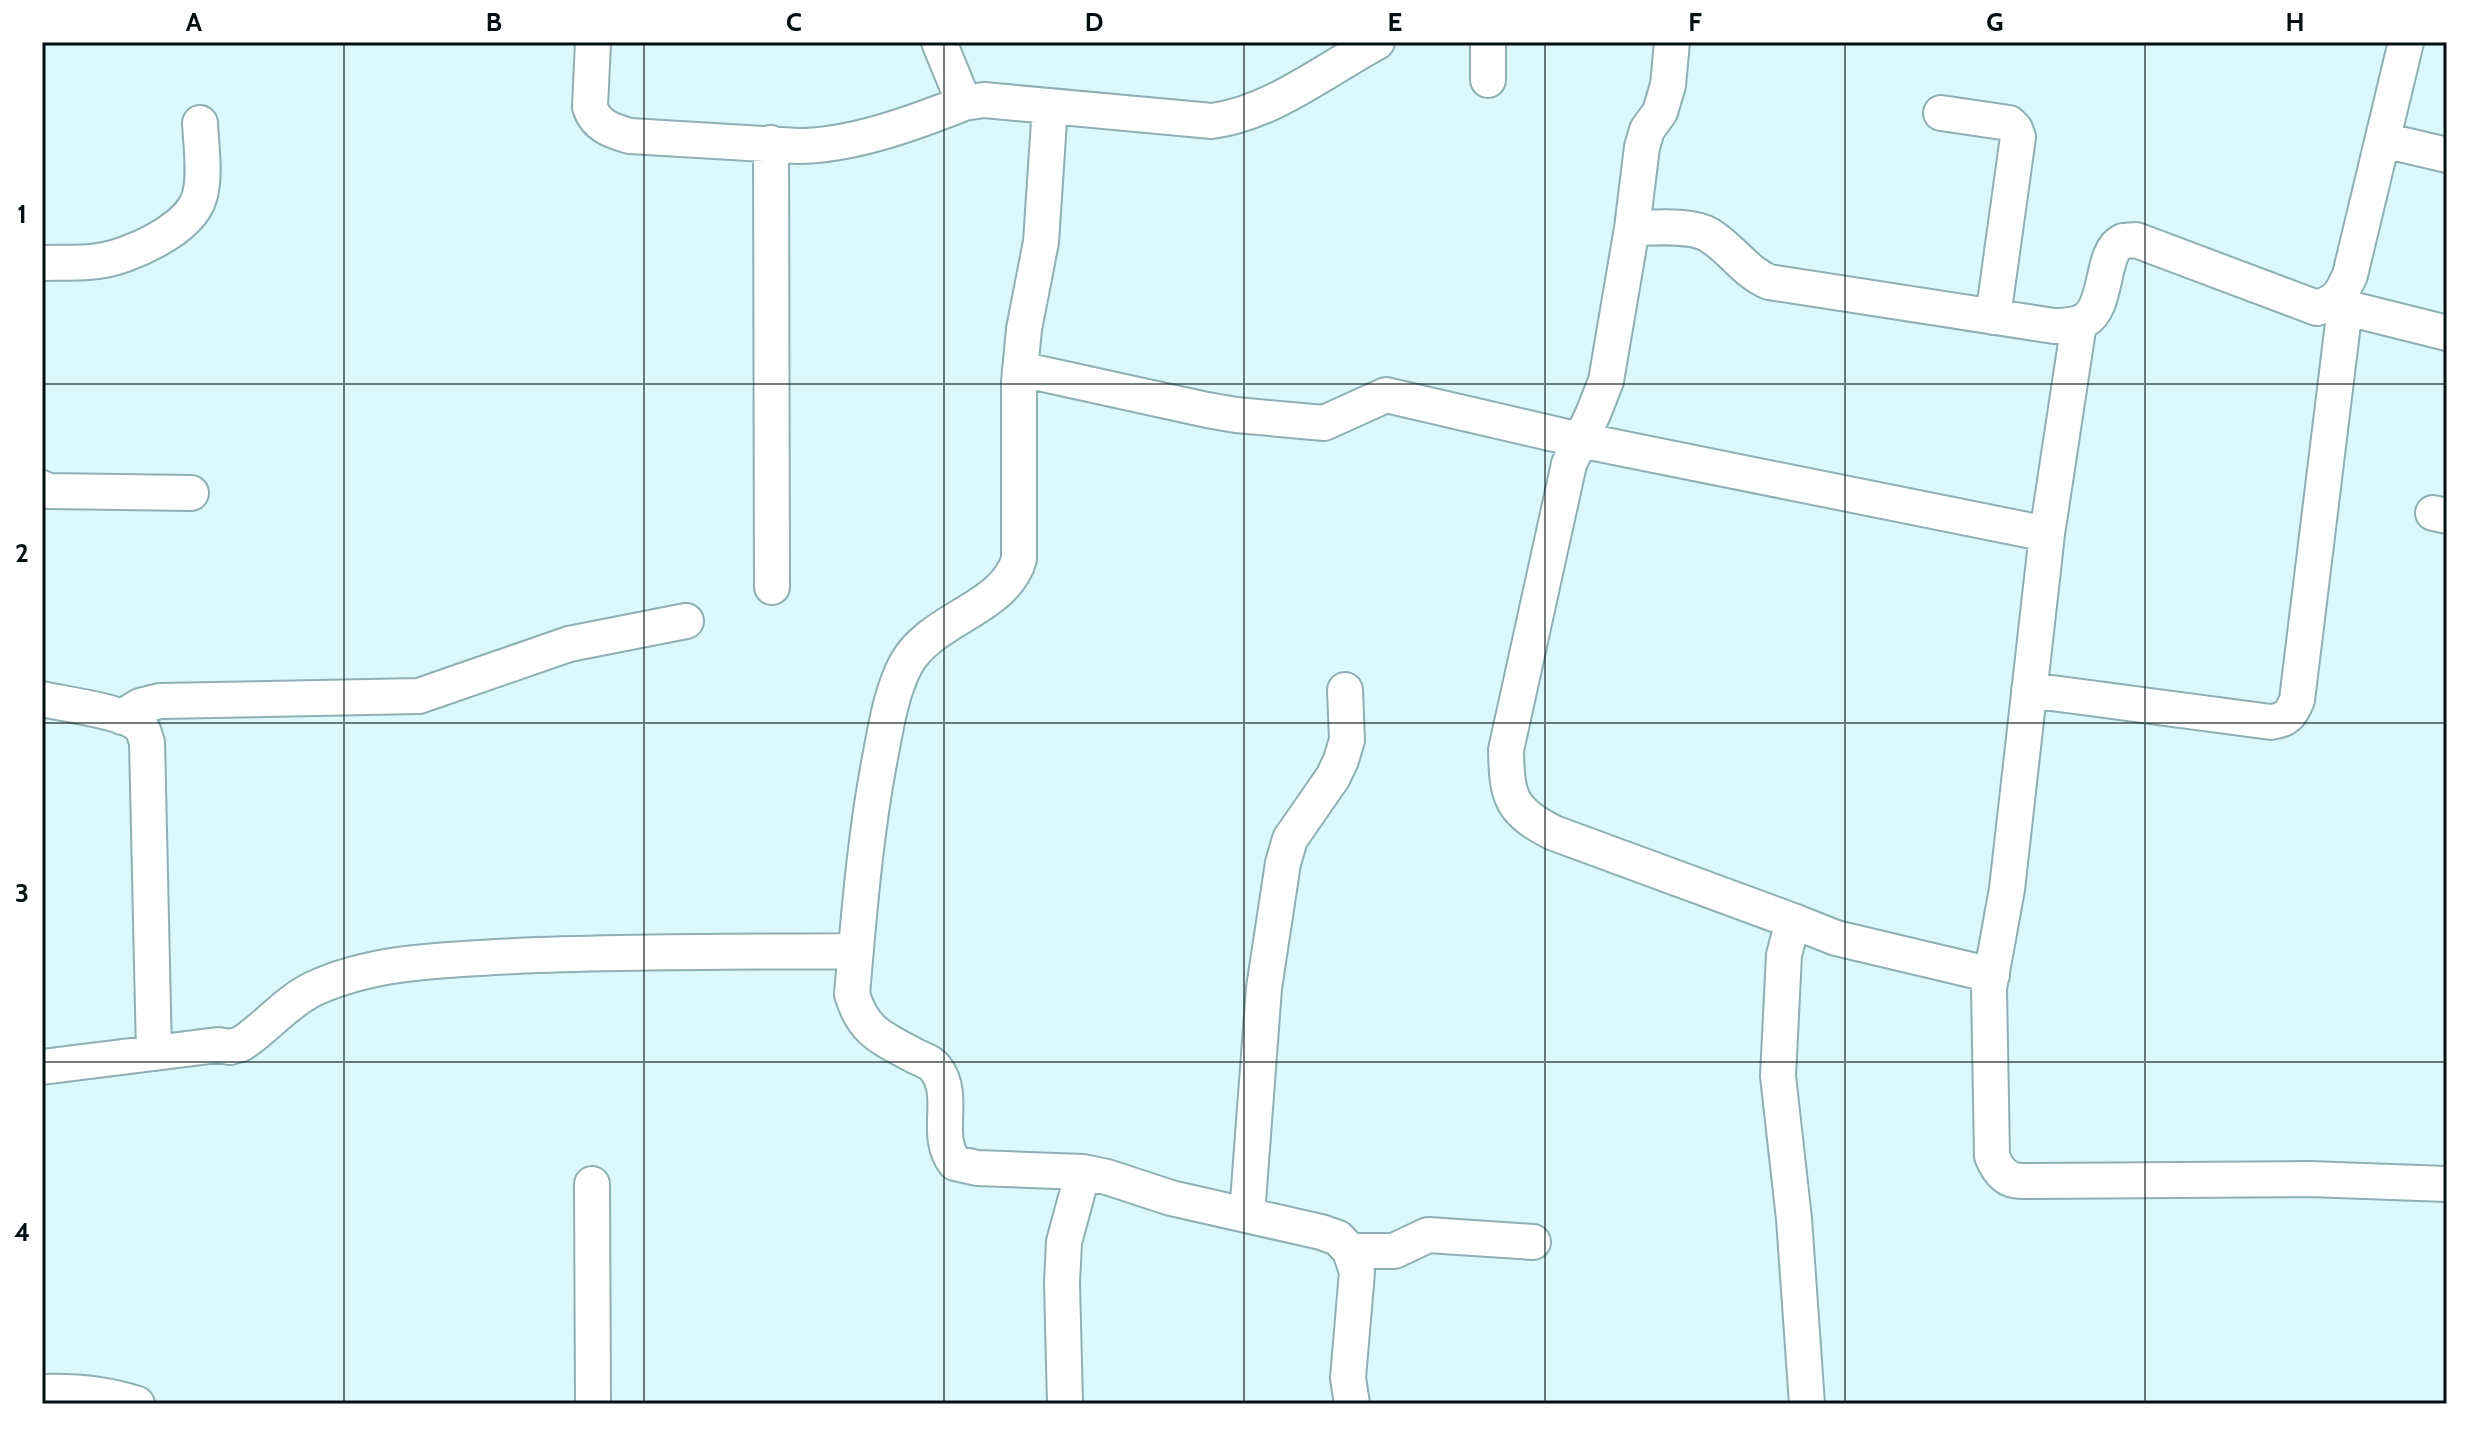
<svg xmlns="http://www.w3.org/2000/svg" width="2489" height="1446" font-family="Cabin,sans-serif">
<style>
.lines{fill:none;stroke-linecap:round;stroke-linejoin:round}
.minor-casing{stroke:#8db0b5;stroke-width:38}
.minor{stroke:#fff;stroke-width:34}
.grid{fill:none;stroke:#030e10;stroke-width:2;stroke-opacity:0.55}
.neatline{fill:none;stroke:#030e10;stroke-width:3}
.grid-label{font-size:26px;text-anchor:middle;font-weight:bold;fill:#030e10}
</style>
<rect width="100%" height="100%" fill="#dbf9fd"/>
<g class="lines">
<defs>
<path id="minor" d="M593,42L590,107C596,126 612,131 630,136L798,146C851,146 914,123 964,103L984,100L1212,121C1272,113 1325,70 1377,42
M939,42L964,103
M1672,42L1668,85L1660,112L1647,130L1642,147L1632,228L1606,381L1593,414L1569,464L1506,750C1507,797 1510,811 1554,833L1793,921L1836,938L1992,975
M1488,80V42
M1050,106L1041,242L1024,329L1019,382V559C1005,609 931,618 906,664C891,692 886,727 880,758C865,836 859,915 852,994C863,1032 882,1038 915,1056C923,1060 931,1062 936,1069C957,1097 933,1135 955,1163L977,1168L1083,1172L1107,1177L1171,1198L1321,1232L1338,1238L1350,1251L1357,1272L1348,1378L1352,1404
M1941,113L2009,123L2015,129L2018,137L1993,317
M2383,140L2447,155
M771,143L772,587
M1632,228C1653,228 1691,224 1709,235C1731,248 1745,272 1769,282L2054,326C2064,326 2076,326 2085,320C2109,306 2100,251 2123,241C2124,241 2135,240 2136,240L2317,308C2338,301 2341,295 2350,275L2406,42
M42,263C60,262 80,264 98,261C129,257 189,230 199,198C206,178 201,144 200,123
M2331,304L2447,333
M2079,323L2047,534L2007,889L1989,988L1992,1156C1997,1169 2005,1181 2021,1181L2309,1179L2447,1184
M1020,369L1207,410L1236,415L1324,423L1386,395L1580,440L2047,534
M42,488L48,491L191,493
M2433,513L2447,516
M2029,690L2271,722C2286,720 2291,715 2297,700L2345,307
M42,699C63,704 131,712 142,729C145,733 145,738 147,742L154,1053
M122,717L140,706L160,701L419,696L569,644L686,621
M1793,921L1784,955L1778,1076L1794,1219L1807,1404
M42,1067L218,1045L230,1047L241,1044C266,1028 285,1003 313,989C375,960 448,960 515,956C629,951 743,952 856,951
M592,1184L593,1404
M1247,1215L1264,988L1283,863L1290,839L1333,777L1341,760L1347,740L1345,690
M1350,1251H1394L1428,1235L1533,1242
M42,1392C73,1391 107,1394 137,1404
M1065,1404L1062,1283L1064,1242L1083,1172"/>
</defs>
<!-- minor casing -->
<use href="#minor" class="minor-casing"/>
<!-- minor -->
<use href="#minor" class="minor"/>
</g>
<!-- grid -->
<path class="grid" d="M344,42V1404M644,42V1404M944,42V1404M1244,42V1404M1545,42V1404M1845,42V1404M2145,42V1404M42,384H2447M42,723H2447M42,1062H2447"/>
<!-- border -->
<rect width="2489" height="1446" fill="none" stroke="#ffffff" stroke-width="88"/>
<rect x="44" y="44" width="2401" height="1358" class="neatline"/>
<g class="grid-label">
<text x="194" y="31">A</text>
<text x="494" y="31">B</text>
<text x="794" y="31">C</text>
<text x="1094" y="31">D</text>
<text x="1395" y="31">E</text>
<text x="1695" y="31">F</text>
<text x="1995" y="31">G</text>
<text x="2295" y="31">H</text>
<text x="22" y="223">1</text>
<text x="22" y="562">2</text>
<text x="22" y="902">3</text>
<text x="22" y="1241">4</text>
</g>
</svg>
